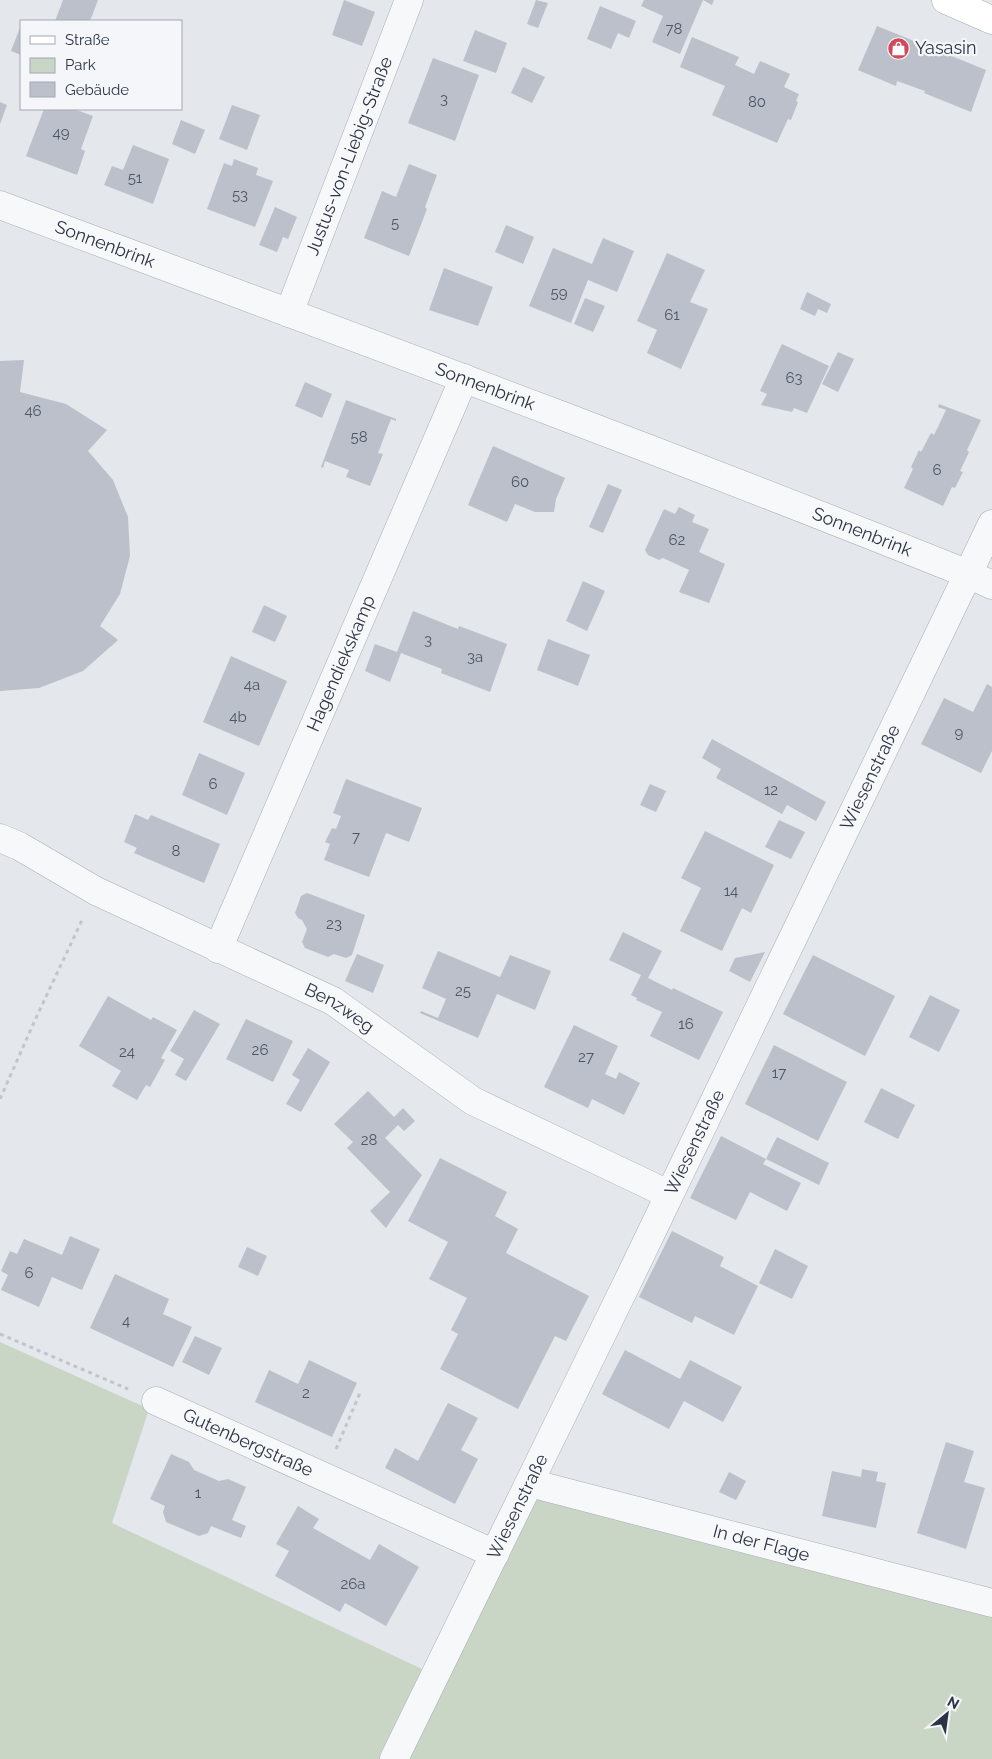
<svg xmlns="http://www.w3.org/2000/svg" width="992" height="1759" font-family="Raleway,sans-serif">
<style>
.green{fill:#c9d6c5}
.building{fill:#bbc0ca}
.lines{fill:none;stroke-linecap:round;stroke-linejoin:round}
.minor-casing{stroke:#a9aeb7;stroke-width:29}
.major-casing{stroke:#a3abb8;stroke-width:29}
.path{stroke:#c2c5cb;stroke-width:3;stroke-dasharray:4 4;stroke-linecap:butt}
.minor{stroke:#f7f8fa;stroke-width:28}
.major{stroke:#fff;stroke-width:28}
.labels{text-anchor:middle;stroke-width:4.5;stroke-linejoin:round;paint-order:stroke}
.number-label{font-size:15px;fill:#4f5766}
.poi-label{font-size:18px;fill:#2b3445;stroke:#f4f6f9;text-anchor:start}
.street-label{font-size:18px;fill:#2b3445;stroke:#f4f6f9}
</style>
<rect width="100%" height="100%" fill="#e4e7ec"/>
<!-- green -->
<path class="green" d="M0,1342L149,1409L112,1523L441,1678L530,1488L992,1608V1759H0Z"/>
<!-- building -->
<path class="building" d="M63,0H98L90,21H55Z
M344,0L375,12L362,46L332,35Z
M536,0L548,3L538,28L527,24Z
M644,0H714L712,5L703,0L680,54L652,42L663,16L641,6Z
M600,6L636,21L629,38L618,33L611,49L587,39Z
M21,25V55L11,51Z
M877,26L986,70L971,112L924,93L925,91L897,81L896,86L858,70Z
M475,30L507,43L496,73L463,61Z
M692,37L739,57L735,65L754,74L760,61L790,74L784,87L799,94L796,101L798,102L791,120L788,119L777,143L712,115L725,86L680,67Z
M433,58L479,75L455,141L408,123Z
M523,67L545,77L532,103L511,93Z
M0,102L7,105L0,124Z
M232,105L260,115L247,150L219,139Z
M44,109H74L93,116L81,149L85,151L77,175L26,156Z
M181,120L205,130L195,154L172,144Z
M133,145L169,159L153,204L104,185L112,166L123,170Z
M234,159L258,168L256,175L273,181L255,227L207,209L224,163L232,166Z
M409,164L437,175L425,207L427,209L409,256L364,238L382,191L396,197Z
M275,207L297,217L288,239L283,237L277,252L259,245Z
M506,225L534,237L523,264L495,252Z
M603,238L634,251L617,292L588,280L571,323L529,306L553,248L592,264Z
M667,253L705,270L690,302L708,309L681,369L647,353L657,330L637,321Z
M444,268L493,287L478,326L429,310Z
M807,292L831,304L827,313L818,309L815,316L800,309Z
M585,298L605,306L593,332L574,324Z
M782,344L829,366L807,413L794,408L792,412L761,405L767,394L760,391Z
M838,352L854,359L838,392L822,384Z
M24,360L20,392L66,404L107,430L88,451L113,480L128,517L130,556L120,594L100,626L118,640L83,671L39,688L0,691V361Z
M305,382L332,394L322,418L295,406Z
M346,400L396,419V421L391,419L378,453L383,454L370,486L346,477L349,470L325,461L323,468L321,467Z
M939,404L981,420L967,450L969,452L960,471L963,472L955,488L952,487L943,506L904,488L913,469L911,467L919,450L921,452L931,433L934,435L946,410L938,407Z
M493,446L565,478L556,499L554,512H535L515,504L507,522L468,505Z
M608,484L622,490L603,533L589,527Z
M679,507L695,515L692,522L709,529L699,552L725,564L709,603L679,592L689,570L663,558L659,560L648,555L645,550L664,509L675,514Z
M583,581L605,591L587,631L566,621Z
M264,605L287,616L275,642L252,632Z
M413,611L458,629L459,626L507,644L490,692L441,673L442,669L401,653L390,682L365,671L375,644L397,652Z
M548,639L590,655L578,686L537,670Z
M231,656L287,681L259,746L203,722Z
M987,684L992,687V751L981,773L921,744L944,698L973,712Z
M712,739L826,802L816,821L787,805L782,814L716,778L721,769L702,758Z
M199,753L245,773L227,815L182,795Z
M346,779L422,808L409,842L386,833L369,877L324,860L330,844L325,842L332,828L336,829L341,816L333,813Z
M650,784L666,791L656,812L640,805Z
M135,814L148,820L151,815L220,844L204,883L134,853L137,848L124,842Z
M779,820L805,832L791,859L765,847Z
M705,831L774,865L751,913L742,908L722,951L680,931L701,888L681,878Z
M307,893L365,915L352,955L346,958L334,954L328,957L305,948L302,942L307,929L302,920L298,918L295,913L301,896Z
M623,932L662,951L648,978L672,990L673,988L723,1012L699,1060L650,1036L662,1012L636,1000L637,998L631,995L641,975L609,960Z
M438,951L500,977L510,955L551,971L535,1010L497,994L478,1038L420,1013L421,1011L438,1018L446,999L422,988Z
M765,952L750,982L729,971L735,958Z
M357,954L384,965L373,993L345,981Z
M813,955L895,996L865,1056L783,1014Z
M930,995L960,1010L939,1052L909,1037Z
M108,996L151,1020L153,1017L177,1030L161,1058L165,1060L150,1087L146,1085L137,1100L112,1086L121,1071L79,1046Z
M194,1010L220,1024L186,1081L175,1075L184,1059L170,1051Z
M246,1019L293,1041L273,1082L226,1059Z
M574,1025L618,1046L605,1074L616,1079L619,1072L640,1083L624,1115L592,1099L588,1108L544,1087Z
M774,1045L847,1082L818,1141L745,1104Z
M308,1048L330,1062L301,1112L286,1104L300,1080L292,1075Z
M881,1088L915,1105L898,1139L864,1122Z
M368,1091L394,1117L403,1108L415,1121L404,1131L398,1125L385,1138L422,1175L386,1228L370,1211L390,1192L347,1148L353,1142L334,1124Z
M721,1136L766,1159L763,1164L801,1183L787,1211L750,1192L736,1220L690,1198Z
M777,1137L829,1163L819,1185L766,1159Z
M440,1158L507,1192L495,1216L518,1229L506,1253L589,1296L566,1341L555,1336L518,1409L440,1369L458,1334L451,1330L467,1298L429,1279L448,1242L408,1221Z
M672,1231L724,1257L720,1266L758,1286L734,1335L695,1316L692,1323L639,1297Z
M70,1236L100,1249L82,1290L52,1277L39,1307L1,1290L8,1275L1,1271L10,1251L17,1254L24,1239L62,1255Z
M247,1247L267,1256L258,1276L238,1267Z
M775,1249L808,1266L792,1299L759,1283Z
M115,1274L169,1299L163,1314L192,1327L173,1367L90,1328Z
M195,1336L222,1348L209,1375L182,1362Z
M625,1350L680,1379L690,1360L742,1387L723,1422L684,1401L669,1429L602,1394Z
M309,1360L357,1383L332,1437L255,1402L269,1370L298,1384Z
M448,1403L478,1418L461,1450L478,1459L455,1504L385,1468L395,1448L418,1461Z
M946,1442L974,1451L964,1482L985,1488L966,1549L917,1533Z
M171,1454L189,1462L194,1470L219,1481L228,1479L246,1487L232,1520L246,1526L241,1538L211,1526L208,1533L199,1536L166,1522L163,1512L165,1506L150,1499Z
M862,1469L878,1472L876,1481L886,1483L876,1528L822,1516L832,1471L861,1477Z
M729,1472L746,1481L736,1500L719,1492Z
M298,1506L319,1519L313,1528L370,1560L379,1544L419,1567L386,1626L345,1603L340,1612L275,1576L289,1551L276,1544Z"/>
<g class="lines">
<defs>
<g id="minor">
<path id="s1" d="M0,205C324,326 647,445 968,574L992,585"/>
<path id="s2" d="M289,313L409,0"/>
<path id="s3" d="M0,838L19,846L96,891L333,1001L473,1101L668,1194"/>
<path id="s4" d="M218,949L464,378"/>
<path id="s5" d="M156,1401L495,1554"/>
<path id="s6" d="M530,1483L992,1603"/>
<path id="s7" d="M394,1759L627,1283L992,524"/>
</g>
<path id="major" d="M946,0L992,20"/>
</defs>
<!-- minor casing -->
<use href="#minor" class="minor-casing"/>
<!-- major casing -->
<use href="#major" class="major-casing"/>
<!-- path -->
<path class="path" d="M0,1099L35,1020L83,918
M0,1334L128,1389
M336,1449L360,1393"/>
<!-- minor -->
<use href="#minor" class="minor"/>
<!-- major -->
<use href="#major" class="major"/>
</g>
<!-- icons -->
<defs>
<symbol id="shop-disc" viewBox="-11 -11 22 22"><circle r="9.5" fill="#d1495b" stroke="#f4f6f9"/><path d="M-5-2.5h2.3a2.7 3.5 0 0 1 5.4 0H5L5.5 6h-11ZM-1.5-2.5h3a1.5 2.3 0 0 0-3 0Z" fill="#fff"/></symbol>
</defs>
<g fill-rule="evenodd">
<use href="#shop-disc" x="886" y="36" width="25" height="25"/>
</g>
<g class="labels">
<!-- number labels -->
<g class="number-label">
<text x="674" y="34">78</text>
<text x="444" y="104">3</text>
<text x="757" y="107">80</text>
<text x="61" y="138">49</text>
<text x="135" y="183">51</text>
<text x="240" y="200">53</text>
<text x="395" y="228">5</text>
<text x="559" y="298">59</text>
<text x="672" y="320">61</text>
<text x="794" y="383">63</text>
<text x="33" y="416">46</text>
<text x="359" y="442">58</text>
<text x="937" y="475">6</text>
<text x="520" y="487">60</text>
<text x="677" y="545">62</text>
<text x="428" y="645">3</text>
<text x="475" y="662">3a</text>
<text x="252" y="690">4a</text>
<text x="238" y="722">4b</text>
<text x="959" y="738">9</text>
<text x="213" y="789">6</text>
<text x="771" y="795">12</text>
<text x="356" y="842">7</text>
<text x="176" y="856">8</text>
<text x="731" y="896">14</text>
<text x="334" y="929">23</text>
<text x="463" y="996">25</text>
<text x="686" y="1029">16</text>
<text x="260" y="1055">26</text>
<text x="127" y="1057">24</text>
<text x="586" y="1062">27</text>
<text x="779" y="1078">17</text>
<text x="369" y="1145">28</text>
<text x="29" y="1278">6</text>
<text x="126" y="1326">4</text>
<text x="306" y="1398">2</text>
<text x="198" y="1498">1</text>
<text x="353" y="1589">26a</text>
</g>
<!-- poi labels -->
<g class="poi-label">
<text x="915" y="54">Yasasin</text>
</g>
<!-- street labels -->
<g class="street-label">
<text dy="6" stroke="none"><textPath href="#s2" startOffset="168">Justus-von-Liebig-Straße</textPath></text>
<text dy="6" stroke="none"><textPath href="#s1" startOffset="112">Sonnenbrink</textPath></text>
<text dy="6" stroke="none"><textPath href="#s1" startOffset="518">Sonnenbrink</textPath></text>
<text dy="6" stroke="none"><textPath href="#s1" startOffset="922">Sonnenbrink</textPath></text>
<text dy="6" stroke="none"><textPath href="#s4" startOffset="311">Hagendiekskamp</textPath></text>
<text dy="6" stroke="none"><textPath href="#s7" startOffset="1091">Wiesenstraße</textPath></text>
<text dy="6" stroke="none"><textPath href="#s3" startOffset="380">Benzweg</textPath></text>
<text dy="6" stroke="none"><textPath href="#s7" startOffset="686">Wiesenstraße</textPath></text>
<text dy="6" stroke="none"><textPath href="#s5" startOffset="101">Gutenbergstraße</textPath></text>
<text dy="6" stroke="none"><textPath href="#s7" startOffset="281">Wiesenstraße</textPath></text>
<text dy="6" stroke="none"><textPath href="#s6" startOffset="239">In der Flage</textPath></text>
</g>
</g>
<!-- legend -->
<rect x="20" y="20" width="162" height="90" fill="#f4f6f9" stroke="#a4a8b1"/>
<rect x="30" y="36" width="25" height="8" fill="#ffffff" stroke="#a4a8b1"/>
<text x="65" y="45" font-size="15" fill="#2b3445">Straße</text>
<rect x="30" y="58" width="25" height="15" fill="#c9d6c5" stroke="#a4a8b1"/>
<text x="65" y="70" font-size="15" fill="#2b3445">Park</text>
<rect x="30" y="82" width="25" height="15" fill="#bbc0ca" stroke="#a4a8b1"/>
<text x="65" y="95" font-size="15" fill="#2b3445">Gebäude</text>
<!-- north arrow -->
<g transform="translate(947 1714) rotate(29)" stroke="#f4f6f9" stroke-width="4" paint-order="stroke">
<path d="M0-4L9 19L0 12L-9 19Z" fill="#2b3445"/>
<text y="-8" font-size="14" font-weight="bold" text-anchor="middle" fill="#2b3445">N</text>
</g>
</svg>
